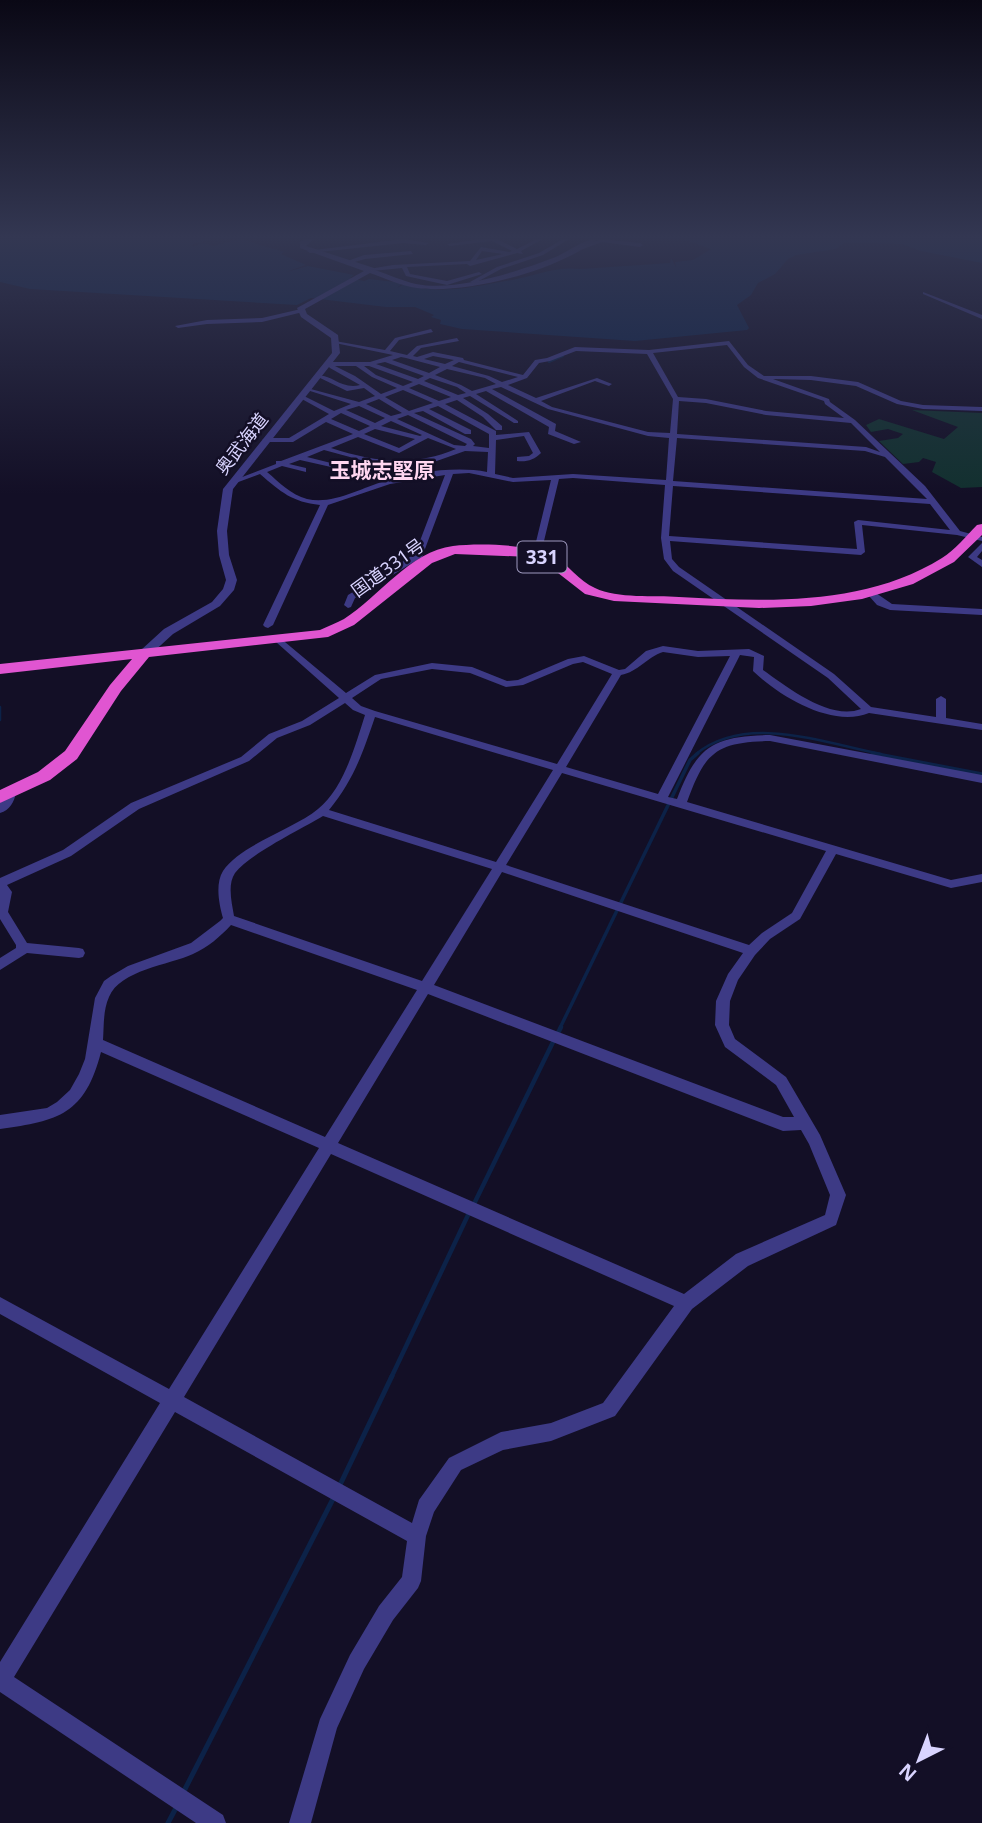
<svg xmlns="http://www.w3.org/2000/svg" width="982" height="1823" font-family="'Noto Sans','Noto Sans JP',sans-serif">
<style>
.green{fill:#12302f}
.water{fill:#0c2248}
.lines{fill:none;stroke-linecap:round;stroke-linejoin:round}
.stream-far4{stroke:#0c2248;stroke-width:2}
.stream-far3{stroke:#0c2248;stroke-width:2.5}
.stream-far2{stroke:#0c2248;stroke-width:3.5}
.stream-far1{stroke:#0c2248;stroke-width:4.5}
.stream{stroke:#0c2248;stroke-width:5}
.minor{fill:#3d3a85;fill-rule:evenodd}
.tertiary{fill:#3d3a85;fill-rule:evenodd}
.trunk{fill:#e055d1;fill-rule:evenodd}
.labels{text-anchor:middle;stroke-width:5;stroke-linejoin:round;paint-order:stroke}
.far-street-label{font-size:18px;fill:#d9d4ff;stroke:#130f26}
.shield{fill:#130f26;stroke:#9e99be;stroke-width:2}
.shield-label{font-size:19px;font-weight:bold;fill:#d9d4ff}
.far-quarter-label{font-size:21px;font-weight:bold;fill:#ffd6f0;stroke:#130f26}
</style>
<rect width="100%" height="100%" fill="#130f26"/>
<!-- green -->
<path class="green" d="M912,410L982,413V487L961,488L932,472L936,462L923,458L919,462L903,464L879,441L898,438L903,434L888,429L871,432L866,425L879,419L944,439L958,427Z"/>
<!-- water -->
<path class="water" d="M0,239H209L191,245L193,247L203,243L213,246L241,239L284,252L281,254L306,265L286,272L308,266L354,275L350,278L364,281L369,279L403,283L397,288L404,284C439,296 477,286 512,280C538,275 555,266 581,269L670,263L671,258L676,267L675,262L693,260L711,249L684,239H982V263L921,251L902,244L844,243L836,249L796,255L788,259L775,274L758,283L751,295L737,305L749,328L747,330L635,341L462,329L440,324L441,320L431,317L434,315L415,307H386L311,298L297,305L30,289L0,282Z"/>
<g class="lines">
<!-- stream-far4 -->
<path class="stream-far4" d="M549,362L563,356"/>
<!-- stream-far3 -->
<path class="stream-far3" d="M0,707V720
M696,754C747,713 824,743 881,754"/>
<!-- stream-far2 -->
<path class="stream-far2" d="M872,753L982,774
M560,1028L690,760L698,753"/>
<!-- stream-far1 -->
<path class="stream-far1" d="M558,1033L561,1027
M473,1206L554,1040
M391,1378L469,1213"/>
<!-- stream -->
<path class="stream" d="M339,1487L392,1376
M183,1793L334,1497
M168,1823L177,1806"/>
<!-- minor -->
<path class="minor" d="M403,239L429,243L426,245L403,243L310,253L307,251Z
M481,239H497L517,249L537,239H543L521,251L523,254L517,253L470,266L467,264L407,267L410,274L447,281L479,272L482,274L447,285L406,276L402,268L372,271L369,269L393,265L470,261L481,247L509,252L512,251L492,241L450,246L447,244ZM482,251L503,254L476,260Z
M563,239H569L543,255L501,269L475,283L470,282L497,267L539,253Z
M601,239L640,243L643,245L640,247L602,242L583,249L580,247Z
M411,251L413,254L365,259L348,264L345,262L364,255Z
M923,292L982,315V319L923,294Z
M301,309L303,312L262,322L207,324L178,328L175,326L207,320L262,318Z
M431,329L433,332L399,340L390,351L407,355L417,346L457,338L459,341L421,348L413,356L417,357L433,352L463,358L464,360L523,375L535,360L547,358L575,347L649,350L729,341L748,365L764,376H811L858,382L901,401L923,405L982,407V411L923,409L897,404L856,386L811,380L773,379L829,399L830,402L855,420L925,486L960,531L982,537V541L957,535L862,525L865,552L861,555L670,541L672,559L679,567L834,674L871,707L936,717V699L941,696L946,699V718L982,724V730L869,713C832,728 780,697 753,671L754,657L740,655L668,797L677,799C697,746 713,736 770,735L982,775V783L770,741C716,742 705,752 687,802L951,880L982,874V882L951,888L836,854L800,919L770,939L755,955L738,980L730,1001L729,1025L735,1039L786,1077L820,1135L846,1195L836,1225L748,1266L692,1309L615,1416L551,1441L503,1450L461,1470L434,1512L426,1536L421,1581L418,1588L393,1620L364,1669L337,1728L311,1823H289L320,1719L350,1655L379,1606L402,1577L407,1541L175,1412L14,1677L223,1815L226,1823H196L0,1692V1662L160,1403L0,1314V1297L169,1389L319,1148L101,1052C85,1114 59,1121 0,1129V1115L47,1108L57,1102L70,1090L79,1074L85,1059L95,998L104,981L111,976L128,966L191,943L220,921L223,918C219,904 215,884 223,871C240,845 294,829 318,809C344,788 355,746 365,715L353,710L345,703L310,725L277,738L249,761L139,809L71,856L7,885L12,892L8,912L27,943L79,948L83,949L85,953L83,957L79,958L27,953L0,970V958L16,948V945L0,919V878L63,850L131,803L241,757L269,734L302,721L339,698L276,642V638L279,637L346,693L375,675L432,663L472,667L507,681L518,680L568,659L584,656L619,670L625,669L646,651L663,646L698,651L749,649L764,656L763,670C787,687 830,721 861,709L828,678L673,571L664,559L661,538L665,485L573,478L559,479L543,545L555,549V553L552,554L535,546L551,480L513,482L469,473L453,474L422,557L355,598L351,607L348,608L344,605L348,595L415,554L445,475L390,484L328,505L273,625L268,628L265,627L263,625L320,505C292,502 281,492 260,474L233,484L229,482L276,464V461H281L353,434L326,422L293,442H266L262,440L266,438H289L329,414L300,398V396H304L334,411L351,404L307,390V388L359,402L375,396L364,388L347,391L316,376C330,372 340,390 360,385L330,368L326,364L329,362H370L393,355L335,343V341L385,350L395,338ZM727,345L744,367L758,378L824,401L825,404L844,418L766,411L706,399L678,397L653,353ZM576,351L647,354L673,399L670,433L648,432L552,407L541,401L595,381L609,386L612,384L597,378L536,398L508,385L527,378L539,363L550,361ZM433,356L454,360L445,364L424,359ZM401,357L406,358L440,367L429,373L392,360ZM385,362L424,376L418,379L376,364ZM459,362L518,377L502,382L489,376L452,366ZM335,366H356L372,377L397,388L381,394L355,376ZM364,366H369L413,382L403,386L376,375ZM447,369L485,378L496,384L472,391L461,385L435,375ZM430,378L457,387L466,393L458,395L424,381ZM419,384L451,397L439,401L409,388ZM501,387L548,409L648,436L669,438L666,480L573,474L513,478L495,474L496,440L524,436L533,453L529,456L517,457V461C527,462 534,460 541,453L529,432L496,435V431L445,404L457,400L483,417L496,430H502V426L488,414L463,398L470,396L514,423H518V421L476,394L486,391L549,427L548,434L574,444L581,442L555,431L556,424L492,389ZM403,390L433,403L409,411L385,397ZM379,399L402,413L391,416L366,404ZM679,401L706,403L766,415L851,423L880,452L866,447L677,434ZM359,406L385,418L375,423L346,410ZM438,406L489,434V448L473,446L475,444L471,439L414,413L423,411L465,434H471V430L429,409ZM341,413L370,426L359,431L331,419ZM408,415L465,443L467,444L465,446L454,445L397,419ZM391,421L422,435L420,436L381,426ZM375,429L415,439L399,448L364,434ZM358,437L399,453L428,438L456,449C414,467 374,462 331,448ZM677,438L865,451L885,457L927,499L673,481ZM324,450L361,460L401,466L431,463L465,451L488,452L487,472C457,466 415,472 385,481C361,488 333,505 307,499C291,495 279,482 267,472L282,466L306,472V468L289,464L300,460L331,467V463L307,457ZM673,486L930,504L950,530L858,520L854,522L857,549L669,536ZM663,652L698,657L730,656L658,794L566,767L621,675C638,672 647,657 663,652ZM583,662L612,674L557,764L375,711L361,706L352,698L381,679L432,669L470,673L506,687L523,685L573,664ZM375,717L553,770L496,862L329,810C354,779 362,755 375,717ZM562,773L826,851L792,913L762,933L749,945L506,865ZM323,816L492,869L422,981L234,916C232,903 227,885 235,873C251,853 300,830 323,816ZM502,872L743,953L728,974L716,1001L715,1025L725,1047L776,1085L794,1117H783L434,985ZM231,925L417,990L325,1137L103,1040C104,1026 103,1010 109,997C120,970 169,965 193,954C208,947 220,937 231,925ZM428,994L783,1131L801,1130L809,1144L830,1195L825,1215L736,1254L684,1294L338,1143ZM331,1154L674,1306L603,1403L551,1423L501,1432L449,1458L419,1500L412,1523L184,1397Z
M982,543V551L977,557L982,560V567L968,557Z
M11,789L16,793C14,802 10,810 0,813V803L4,799L7,790Z"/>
<!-- tertiary -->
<path class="tertiary" d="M305,239H314L306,246L374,268L375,270C388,274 402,281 416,284C456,292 516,272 553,258C567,253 583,239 597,239C560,270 465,295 417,288C401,286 385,278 370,273L305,309L307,314L338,335L340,353L233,489L227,531L229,555L237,580L234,590L220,606L173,634L149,656H141V650L164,629L212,602L223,589L226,580L219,555L217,531L223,489L332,353L331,338L301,317L297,308L364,271L300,248V242Z
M873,591L892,604L982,609V615L890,610L877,605L869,596V592Z"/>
<!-- trunk -->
<path class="trunk" d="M982,524V535L954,562L913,584L862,599L811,606L759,608L614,601L585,594L544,562L530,557L455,554L432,563L354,625L328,637L149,657L121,691L77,759L50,780L0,803V790L38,772L65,751L110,685L132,659L0,674V664L320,630C328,626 337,623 344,619C379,597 410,551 453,546C480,543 529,544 553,556C568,564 579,581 595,588C618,599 654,595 679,597C767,602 865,606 942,558C955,550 966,536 977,525Z"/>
</g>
<!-- sky -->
<linearGradient id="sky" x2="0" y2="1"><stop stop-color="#0a0815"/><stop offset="0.48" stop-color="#333752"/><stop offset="1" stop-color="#333752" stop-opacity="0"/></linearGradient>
<rect width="982" height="494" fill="url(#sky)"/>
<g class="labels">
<!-- far-street labels -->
<g class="far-street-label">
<text transform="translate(242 444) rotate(-52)" y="6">奥武海道</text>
<text transform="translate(388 568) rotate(-36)" y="6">国道331号</text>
</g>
<!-- shield labels -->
<rect class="shield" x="517.5" y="541.5" width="49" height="31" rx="5"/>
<g class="shield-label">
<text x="542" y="564">331</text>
</g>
<!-- far-quarter labels -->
<g class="far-quarter-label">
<text x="382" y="478">玉城志堅原</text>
</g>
</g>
<!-- north arrow -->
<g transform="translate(919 1760) rotate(222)" stroke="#130f26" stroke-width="5" paint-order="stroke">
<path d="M0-5L12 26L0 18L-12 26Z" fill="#d9d4ff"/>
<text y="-10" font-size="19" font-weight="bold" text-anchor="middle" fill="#d9d4ff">N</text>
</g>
</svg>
